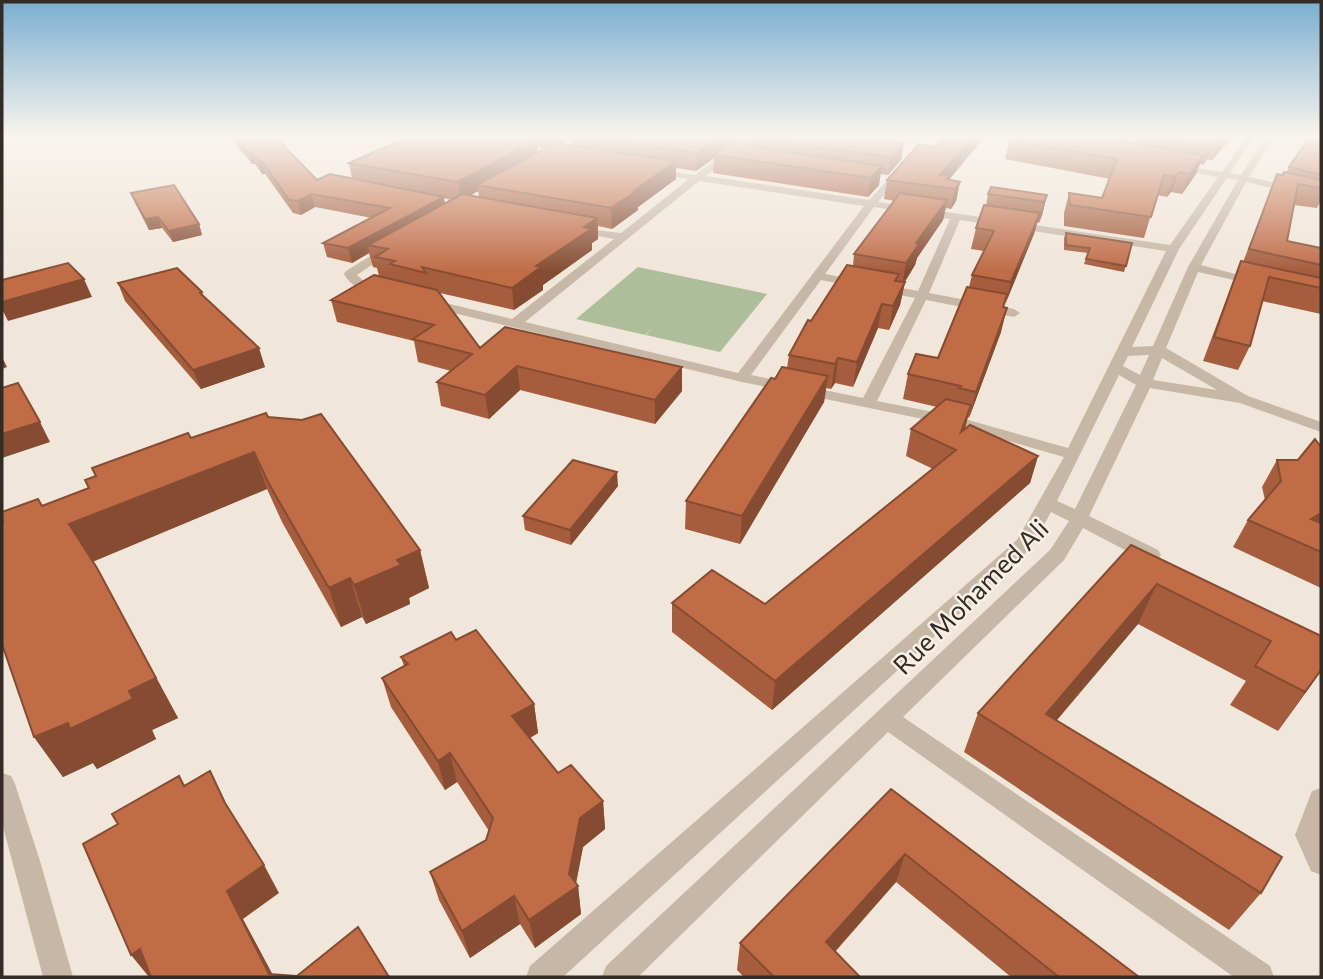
<svg xmlns="http://www.w3.org/2000/svg" width="1323" height="979" font-family="Commissioner,sans-serif">
<style>
.green{fill:#afbe9a}
.lines{fill:none;stroke-linecap:round;stroke-linejoin:round}
.minor{fill:#c7b7a6;fill-rule:evenodd}
.wall{fill:#a55d3d;fill-rule:evenodd}
.shaded-wall{fill:#864c32}
.building{fill:#c06c47;stroke:#864c32;stroke-width:2}
.labels{text-anchor:middle;stroke-width:5;stroke-linejoin:round;paint-order:stroke}
.street-label{font-size:26px;fill:#332b26;stroke:#f8f0e5}
</style>
<rect width="100%" height="100%" fill="#f0e6d9"/>
<!-- green -->
<path class="green" d="M638,267L767,294L720,352L646,335L652,328L645,335L576,319Z"/>
<g class="lines">
<!-- minor -->
<path class="minor" d="M749,135H759L706,176L869,200L901,166L906,169L878,202L1170,245L1218,177L1171,168V164L1222,172L1248,135H1256L1230,173L1241,175L1267,135H1275L1249,177L1321,193V199L1246,182L1201,265L1262,281L1256,285L1198,272L1166,348L1248,396L1321,422V432L1240,403L1150,388L1089,516L1158,550L1161,555L1158,560H1144L1083,528L1064,560L903,717L1270,966L1274,977H1234L888,732L638,977H602L606,966L1050,550L1069,521L1051,512L1031,548L563,977H526L530,966L1017,540L1064,457L952,425L742,382L424,306L423,303L429,299L512,319L614,239L570,231V227L621,233L689,179L649,173V169L695,175ZM1227,178L1238,180L1188,267L1153,346L1132,347L1179,249ZM699,181L864,206L738,373L525,322ZM874,207L950,219L918,291L825,274ZM960,220L1166,251L1068,448L954,416L877,401L926,300L1014,317L1020,313L1014,309L929,293ZM821,280L915,298L863,398L751,375ZM1149,355L1140,375L1123,366L1128,356ZM1162,358L1217,390L1153,380ZM1119,375L1136,385L1075,509L1057,501Z
M1000,135H1019L1037,140L1033,143Z
M385,247L395,249L357,275L367,284L386,288V294C370,296 352,289 344,274L346,271Z
M2,773L11,776L15,784L40,861L73,977H43L2,823Z
M1321,788V875L1311,871L1295,835L1312,791Z"/>
</g>
<!-- wall -->
<path class="wall" d="M228,135H273L317,180L352,179L349,163L412,135H851L904,143L901,160L888,175L880,174L879,185L868,197L713,173L714,158L696,171L676,168V179L638,207V210L612,229L598,226V239L592,243V250L543,285V290L514,310L440,293L480,348L682,367V391L655,424L520,390L489,419L441,406L437,382L451,371L418,362L414,341L337,322L331,300L379,276L377,268L373,267L369,253L352,263L327,257L323,243L372,218L315,207L301,215L293,213L265,174H262L255,164H252ZM570,140V145L562,144ZM537,147L545,148L538,152ZM478,191L479,197L471,195ZM444,198L451,200L444,203Z
M986,135L949,180L960,182L956,201L951,209L946,208L943,220L917,258L915,265L905,282L900,305L889,330L878,328L853,387L835,383L831,389L826,388L824,402L740,544L685,529L686,501L775,379L787,368L789,355L811,321L853,266L854,254L894,201L884,199L887,180L934,147Z
M1011,135H1133L1126,141L1135,143L1137,135H1234L1212,160L1207,159L1203,165L1200,164L1196,174L1182,194L1171,192L1167,197L1157,195L1144,238L1064,226V213L1069,193L1102,198L1110,179L1005,159Z
M1321,135V200L1317,208L1294,205L1287,241L1321,248V314L1262,301L1250,346L1238,370L1203,361L1232,284L1241,261L1243,262L1277,174L1283,175L1286,173L1289,167Z
M131,193L199,224L202,235L173,242L162,228L149,230L135,203Z
M988,194L1047,195L1042,215L1039,223L1037,222L1034,234L1004,305L1001,332L969,418L968,417L965,429L1038,456L1030,483L772,710L672,632V603L765,604L933,469L906,456L911,429L937,407L903,399L908,374L938,358L969,287L972,275L984,251L971,249L976,228L986,206Z
M1066,233L1132,243L1124,272L1084,264L1088,253L1064,250V238Z
M118,283L202,292L204,297L265,367L201,389L125,301Z
M268,417L420,550L429,588L409,598L410,604L366,624L362,617L341,627L282,522L267,489L93,561L178,718L152,730L156,739L97,769L93,763L63,777L34,737L3,521L89,488L191,438Z
M1321,447V588L1233,547L1248,520L1265,500L1262,487L1277,460H1298Z
M618,486L571,545L525,530L523,516Z
M1131,545L1321,671L1278,731L1230,705L1246,681L1138,624L1057,720L1261,893L1229,930L964,752L978,713Z
M456,640L534,704L538,733L530,738L558,773L603,801L605,829L583,847L576,883L578,886L581,914L535,948L520,924L470,958L439,900L430,872L486,840L489,831L457,782L445,790L391,707L382,678L404,666L401,657Z
M891,789L1139,977H1011L896,882L835,952L860,977H744L737,970L740,943Z"/>
<!-- shaded-wall -->
<path class="shaded-wall" d="M551,135H569L570,140L553,149Z
M722,135H744L714,155V158L696,171L697,153Z
M975,135H986L948,180L940,175Z
M1121,135H1133L1116,150Z
M1225,135H1234L1212,160L1218,143Z
M757,139L755,156L748,144Z
M537,140L538,158L477,185L478,191L461,201L458,182Z
M1213,142L1207,159L1203,165L1209,148Z
M904,143L901,160L888,175L891,157Z
M251,151L255,164H252L248,152Z
M1203,155L1196,174L1182,194L1190,174Z
M262,161L265,174H262L259,162Z
M676,161V179L638,207V210L612,229L611,208L635,190Z
M882,166L879,185L868,197L871,178Z
M1179,172L1171,192L1167,197L1174,177Z
M960,182L956,201L951,209L955,189Z
M311,194L315,207L301,215L298,201Z
M1047,195L1042,215L1039,223L1044,202Z
M444,197L446,210L368,245L369,253L352,263L348,248Z
M947,200L943,220L917,258L915,265L902,285L906,263L916,243Z
M1040,213L1034,234L1005,305L1011,282Z
M158,217L162,228L149,230L145,219Z
M597,218L598,239L592,243V250L543,285V290L514,310L512,288L584,227Z
M199,224L202,235L173,242L169,231Z
M84,279L92,297L8,321L2,309V302Z
M905,282L900,305L889,330L893,306Z
M882,304L878,328L853,387L857,362Z
M1007,308L1001,332L969,418L976,392Z
M259,348L265,367L201,389L193,370Z
M2,357L7,367L2,369Z
M838,358L835,383L831,389L835,364Z
M517,366L520,390L489,419L485,395Z
M682,367V391L655,424V400Z
M828,376L824,402L740,544L742,516Z
M971,405L964,431L961,432Z
M40,422L50,442L2,458V434Z
M254,452L267,489L90,563L69,524Z
M1038,456L1030,483L772,710L775,681Z
M617,472L618,486L571,545L570,530Z
M1321,513V530L1311,519Z
M420,550L429,588L409,598L410,604L366,624L354,585L397,560Z
M97,568L178,718L152,730L156,739L97,769L93,763L63,777L34,737L129,691Z
M350,578L362,617L341,627L329,588Z
M1157,584L1138,624L1033,748L1046,714Z
M1321,670V671L1278,731L1305,692Z
M534,704L538,733L517,745L512,716Z
M450,753L457,782L445,790L438,761Z
M603,801L605,829L583,847L575,888L578,886L581,914L535,948L529,920L569,874L580,818Z
M905,854L896,882L819,969L826,942Z
M264,865L279,893L243,919L274,977H271L227,891Z
M514,896L520,924L470,958L462,931Z
M140,949L159,977H149L131,955Z"/>
<!-- building -->
<path class="building" d="M234,135H273L317,180L330,174L444,197L348,248L323,243L390,208L311,194L298,201L289,200L262,161L259,162L251,151L248,152Z
M412,135H501L537,140L458,182L349,163Z
M570,135H722L697,153Z
M741,135H851L904,143L891,157L757,139L748,144L751,147L882,166L871,178L714,155Z
M950,135H975L940,175L949,176L946,179L960,182L955,189L887,180L919,144L934,147Z
M1011,135H1090L1203,155L1190,174L1179,172L1174,177L1164,175L1151,217L1070,205L1069,193L1102,198L1117,159L1009,140Z
M1137,135H1225L1218,143L1213,142L1209,148Z
M1311,135H1321V175L1289,167Z
M555,143L676,161L635,190H638L611,208L477,185Z
M1284,172L1321,180V188L1298,184L1287,241L1321,248V265L1249,249L1277,174L1283,175Z
M174,185L199,224L169,231L158,217L145,219L131,193Z
M991,187L1047,195L1044,202L988,194Z
M900,193L947,200L916,243L919,244L906,263L854,254Z
M462,194L597,218L584,227L591,229L536,266L541,267L512,288L422,267L426,273L390,264L395,261L375,257L388,249L368,245Z
M984,205L1040,213L1011,282L972,275L994,231L976,228Z
M1066,233L1132,243L1126,266L1086,259L1090,248L1066,245Z
M1241,261L1321,278V288L1269,277L1250,346L1214,337Z
M68,263L84,279L2,302V280Z
M847,265L899,274L895,281L905,282L893,306L882,304L857,362L838,358L835,364L789,355L808,320L811,321Z
M177,268L202,292L200,293L259,348L193,370L118,283Z
M374,275L437,290L480,348L505,327L682,367L655,400L517,366L485,395L437,382L472,354L413,339L434,325L331,300Z
M967,287L1007,294L1003,307L1007,308L976,392L959,388L961,386L908,374L916,354L938,358Z
M782,367L828,376L742,516L686,501L771,378L775,379Z
M18,383L40,422L2,434V388Z
M946,399L971,405L961,432L970,425L1038,456L775,681L672,603L712,570L765,604L956,450L911,429Z
M266,413L268,417L302,420L321,414L420,550L397,560L401,565L354,585L350,578L329,588L269,484L254,452L69,524L97,568L156,678L129,691L133,699L70,729L68,723L34,737L2,644V522L3,521L2,518V512L38,499L42,506L89,488L85,480L96,476L92,468L188,433L191,438Z
M1315,439L1321,447V513L1311,519L1321,523V552L1248,520L1281,481L1277,460H1298Z
M573,460L617,472L570,530L523,516Z
M1131,545L1321,636V670L1305,692L1255,666L1271,641L1157,584L1046,714L1282,857L1261,893L978,713Z
M476,630L534,704L512,716L558,773L571,765L603,801L580,818L569,874L578,886L529,920L514,896L462,931L430,872L486,840L493,818L450,753L438,761L382,678L408,664L401,657L451,632L456,640Z
M210,771L225,803L264,865L227,891L269,974L297,976L358,927L389,977H151L140,949L131,955L83,844L118,824L112,814L179,776L184,786Z
M891,789L1139,977H1059L905,854L826,942L860,977H774L740,943Z"/>
<!-- sky -->
<linearGradient id="sky" x2="0" y2="1"><stop stop-color="#7baed0"/><stop offset="0.5" stop-color="#f8f4ee"/><stop offset="1" stop-color="#f8f4ee" stop-opacity="0"/></linearGradient>
<rect width="1323" height="272" fill="url(#sky)"/>
<g class="labels">
<!-- street labels -->
<g class="street-label">
<text transform="translate(971 597) rotate(-45)" y="9">Rue Mohamed Ali</text>
</g>
</g>
<!-- border -->
<rect width="1323" height="979" fill="none" stroke="#332b26" stroke-width="7"/>
</svg>
